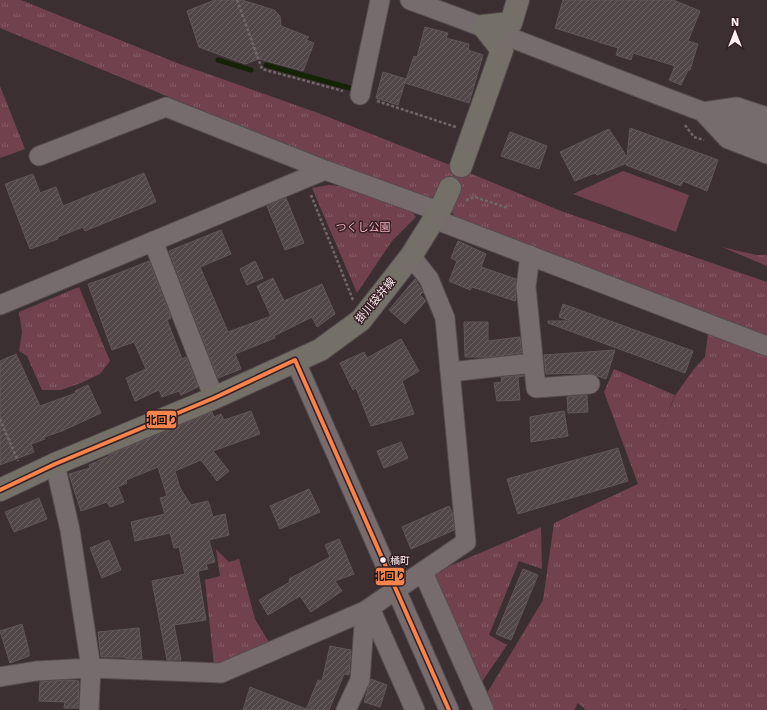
<svg xmlns="http://www.w3.org/2000/svg" width="767" height="710" font-family="'Work Sans','Noto Sans JP',sans-serif">
<style>
.grass{fill:url(#grass-tufts)}
.pitch{fill:#71424d}
.lines{fill:none;stroke-linecap:round;stroke-linejoin:round}
.stream{stroke:#152305;stroke-width:5}
.building{fill:url(#building-hatch);stroke:#615659}
.minor-casing{stroke:#564b4e;stroke-width:21}
.major-casing{stroke:#564b4e;stroke-width:24}
.path{stroke:#716769;stroke-width:2.5;stroke-dasharray:3 2;stroke-linecap:butt}
.minor{stroke:#766c6e;stroke-width:19}
.major{stroke:#747067;stroke-width:22}
.bus-1-casing{stroke:#362025;stroke-width:7}
.bus-1{stroke:#f8844c;stroke-width:4}
.bus-dot{fill:#feeff1;stroke:#362025;stroke-width:1.5}
.labels{text-anchor:middle;stroke-width:3;stroke-linejoin:round;paint-order:stroke}
.bus-label{font-size:10px;fill:#feeff1;stroke:#362025;text-anchor:start}
.park-label{font-size:11px;fill:#f6afbd;stroke:#362025}
.street-label{font-size:11px;fill:#feeff1;stroke:#362025}
.line-badge{stroke:#362025;stroke-width:1.5}
.pale-badge-label{font-size:11px;text-anchor:middle;font-weight:bold;fill:#111}
</style>
<defs>
<pattern id="grass-tufts" width="24" height="20" patternUnits="userSpaceOnUse"><rect width="24" height="20" fill="#71424d"/><path d="M3 7l-1-3M5 7V3M7 7l1-3M15 17l-1-3M17 17v-4M19 17l1-3" fill="none" stroke="#865e67"/></pattern>
<pattern id="building-hatch" width="6" height="6" patternUnits="userSpaceOnUse"><rect width="6" height="6" fill="#514749"/><path d="M-1 1l2-2M0 6l6-6M5 7l2-2" fill="none" stroke="#6b6264"/></pattern>
</defs>
<rect width="100%" height="100%" fill="#3b2f32"/>
<!-- grass -->
<path class="grass" d="M0,0H21L177,63L318,113L450,165L561,211L767,282V342L455,220L453,213L0,28Z
M0,86L25,149L0,158Z
M329,185L340,186L411,210L416,217L392,241L357,293L312,188Z
M722,247L756,255H767V266Z
M79,287L110,361L100,374L81,383L61,390H42L27,356L19,351L22,332L19,312Z
M708,333L767,354V710H688L684,709L683,710H586L578,703L574,710H494L487,693L543,600L554,523L638,484L604,392L614,369L675,395L661,429L676,394L694,369L705,357Z
M541,527L542,569L519,561L489,635L507,645L479,686L433,573Z
M216,549L229,562L239,559L255,619L270,644L214,666L205,580L220,576Z"/>
<!-- pitch -->
<path class="pitch" d="M623,171L689,195L676,232L573,194Z"/>
<g class="lines">
<!-- stream -->
<path class="stream" d="M218,60L251,70
M266,65L357,90V89"/>
</g>
<!-- building -->
<path class="building" d="M215,0H242L274,10L280,16L281,26L309,37L306,40L314,43L303,71L259,59L245,64L199,47L187,11Z
M563,0H673L700,11L688,41L698,44L690,70H688L681,85L669,80L675,66L633,53L631,60L616,55L618,48L555,28Z
M425,27L448,33L446,38L469,44L468,50L483,55L469,103L405,83L414,56L417,57Z
M383,72L406,79L398,105L376,98Z
M630,128L718,160L707,191L683,181L681,186L626,165L627,163L597,175L595,173L575,181L560,152L609,129L627,157Z
M510,132L547,146L539,169L501,156Z
M144,173L156,202L85,231L83,227L58,237V239L30,249L5,184L33,174L40,193L56,187L63,206Z
M286,198L304,243L285,250L267,206Z
M221,230L231,254L200,267L228,332L271,316L257,286L273,278L284,301L322,284L335,314L317,327L312,317L274,336L275,338L235,354L241,369L218,378L169,251Z
M458,241L486,254L481,267L516,279V298L515,301L472,287L470,290L449,281L457,261L451,258Z
M149,261L171,318L167,320L182,359L186,357L198,387L181,395L179,391L162,397L159,390L135,401L126,378L146,369L134,342L112,350L88,284L106,278Z
M255,261L263,278L247,285L240,269Z
M415,279L423,292L420,295L426,301L405,324L389,310Z
M563,304L693,351L685,373L548,323V321H571L559,317Z
M464,322H488V341L520,337L522,353L490,357H465Z
M401,339L419,371L402,381L414,414L371,426L356,388L353,390L340,363L364,352L367,358Z
M615,350L606,379L590,373L546,374L544,355Z
M16,354L40,406L76,393L75,391L88,385L101,413L62,431L44,437L45,439L31,444L34,452L0,465V361Z
M524,375V376L518,377L520,400L497,401L494,383L502,382L501,377Z
M587,395L588,412L568,413L567,397Z
M251,411L260,434L213,451L229,471L217,481L201,460L175,471L180,488L191,505L208,501L213,517L225,514L229,535L209,540L215,562L206,564L208,569L198,571L206,620L174,625L181,660H167L152,581L185,574L179,547L174,548L170,533L135,541L131,522L165,514L160,498L167,496L158,467L126,480L127,483L118,487L124,502L110,507L107,502L81,511L69,474L90,468L89,465L109,456V455L212,412L214,417L221,414L224,420Z
M564,411L568,436L531,442L530,417Z
M401,442L408,458L384,468L377,451Z
M618,448L628,481L518,514L507,479Z
M309,489L320,512L280,529L270,506Z
M39,498L47,519L14,532L5,512Z
M449,506L452,512L454,530L411,549L402,527Z
M339,539L354,574L335,581L342,591L311,612L300,596L268,615L259,600L290,582L289,579L330,557L325,545Z
M109,540L121,570L102,578L90,548Z
M523,569L538,575L511,640L496,634Z
M22,624L29,651V656L10,663L0,631Z
M139,628L142,659L125,658V657H101L98,632Z
M330,646L351,650L349,675L344,674L329,710H306L318,680L322,681Z
M371,679L387,685L380,707L364,702Z
M65,680L79,681L78,708H64L65,702L39,701L40,682Z
M250,687L306,709V710H243Z"/>
<g class="lines">
<defs>
<path id="minor" d="M410,0C530,43 647,93 767,135
M360,95L380,0
M767,117L737,107L703,112L728,139L767,154
M39,156L166,107L325,170L438,211
M434,219L767,346
M153,241L214,398
M530,255L526,287L536,388L590,384
M0,305L325,170
M295,360L449,710
M450,372L533,363
M55,464L70,530L91,668L89,710
M423,572L484,710
M370,608L415,710
M0,677L36,671L91,668L221,673L365,611L466,542L445,318L429,279L411,256
M346,710L360,680L365,611"/>
<path id="major" d="M461,166L502,50L483,26L511,23L518,0
M0,490L55,464L214,398L320,350L361,320L411,256L441,208L450,188"/>
</defs>
<!-- minor casing -->
<use href="#minor" class="minor-casing"/>
<!-- major casing -->
<use href="#major" class="major-casing"/>
<!-- path -->
<path class="path" d="M237,0L262,69L343,91
M377,101L456,127
M685,125L694,137L704,140
M311,195L353,300
M466,200L475,197L508,208
M0,419L18,461"/>
<!-- minor -->
<use href="#minor" class="minor"/>
<!-- major -->
<use href="#major" class="major"/>
<defs>
<path id="bus-1" d="M0,490L55,464L214,398L295,360L449,710"/>
</defs>
<!-- bus-1 casing -->
<use href="#bus-1" class="bus-1-casing"/>
<!-- bus-1 -->
<use href="#bus-1" class="bus-1"/>
</g>
<!-- markers -->
<circle class="bus-dot" cx="383" cy="560" r="3.5"/>
<g class="labels">
<!-- bus labels -->
<g class="bus-label">
<text x="390" y="564">橘町</text>
</g>
<!-- park labels -->
<g class="park-label">
<text x="363" y="231">つくし公園</text>
</g>
<!-- street labels -->
<g class="street-label">
<text transform="translate(375 300) rotate(-50)" y="4">掛川袋井線</text>
</g>
</g>
<g class="line-badge">
<rect x="146" y="410" width="31" height="19" rx="4" fill="#f8844c"/>
<rect x="375" y="567" width="30" height="19" rx="4" fill="#f8844c"/>
</g>
<g class="pale-badge-label">
<text x="162" y="424">北回り</text>
<text x="390" y="580">北回り</text>
</g>
<!-- north arrow -->
<g transform="translate(735 32)" stroke="#362025" stroke-width="3" paint-order="stroke">
<path d="M0-3L7 15L0 10L-7 15Z" fill="#feeff1"/>
<text y="-6" font-size="11" font-weight="bold" text-anchor="middle" fill="#feeff1">N</text>
</g>
</svg>
